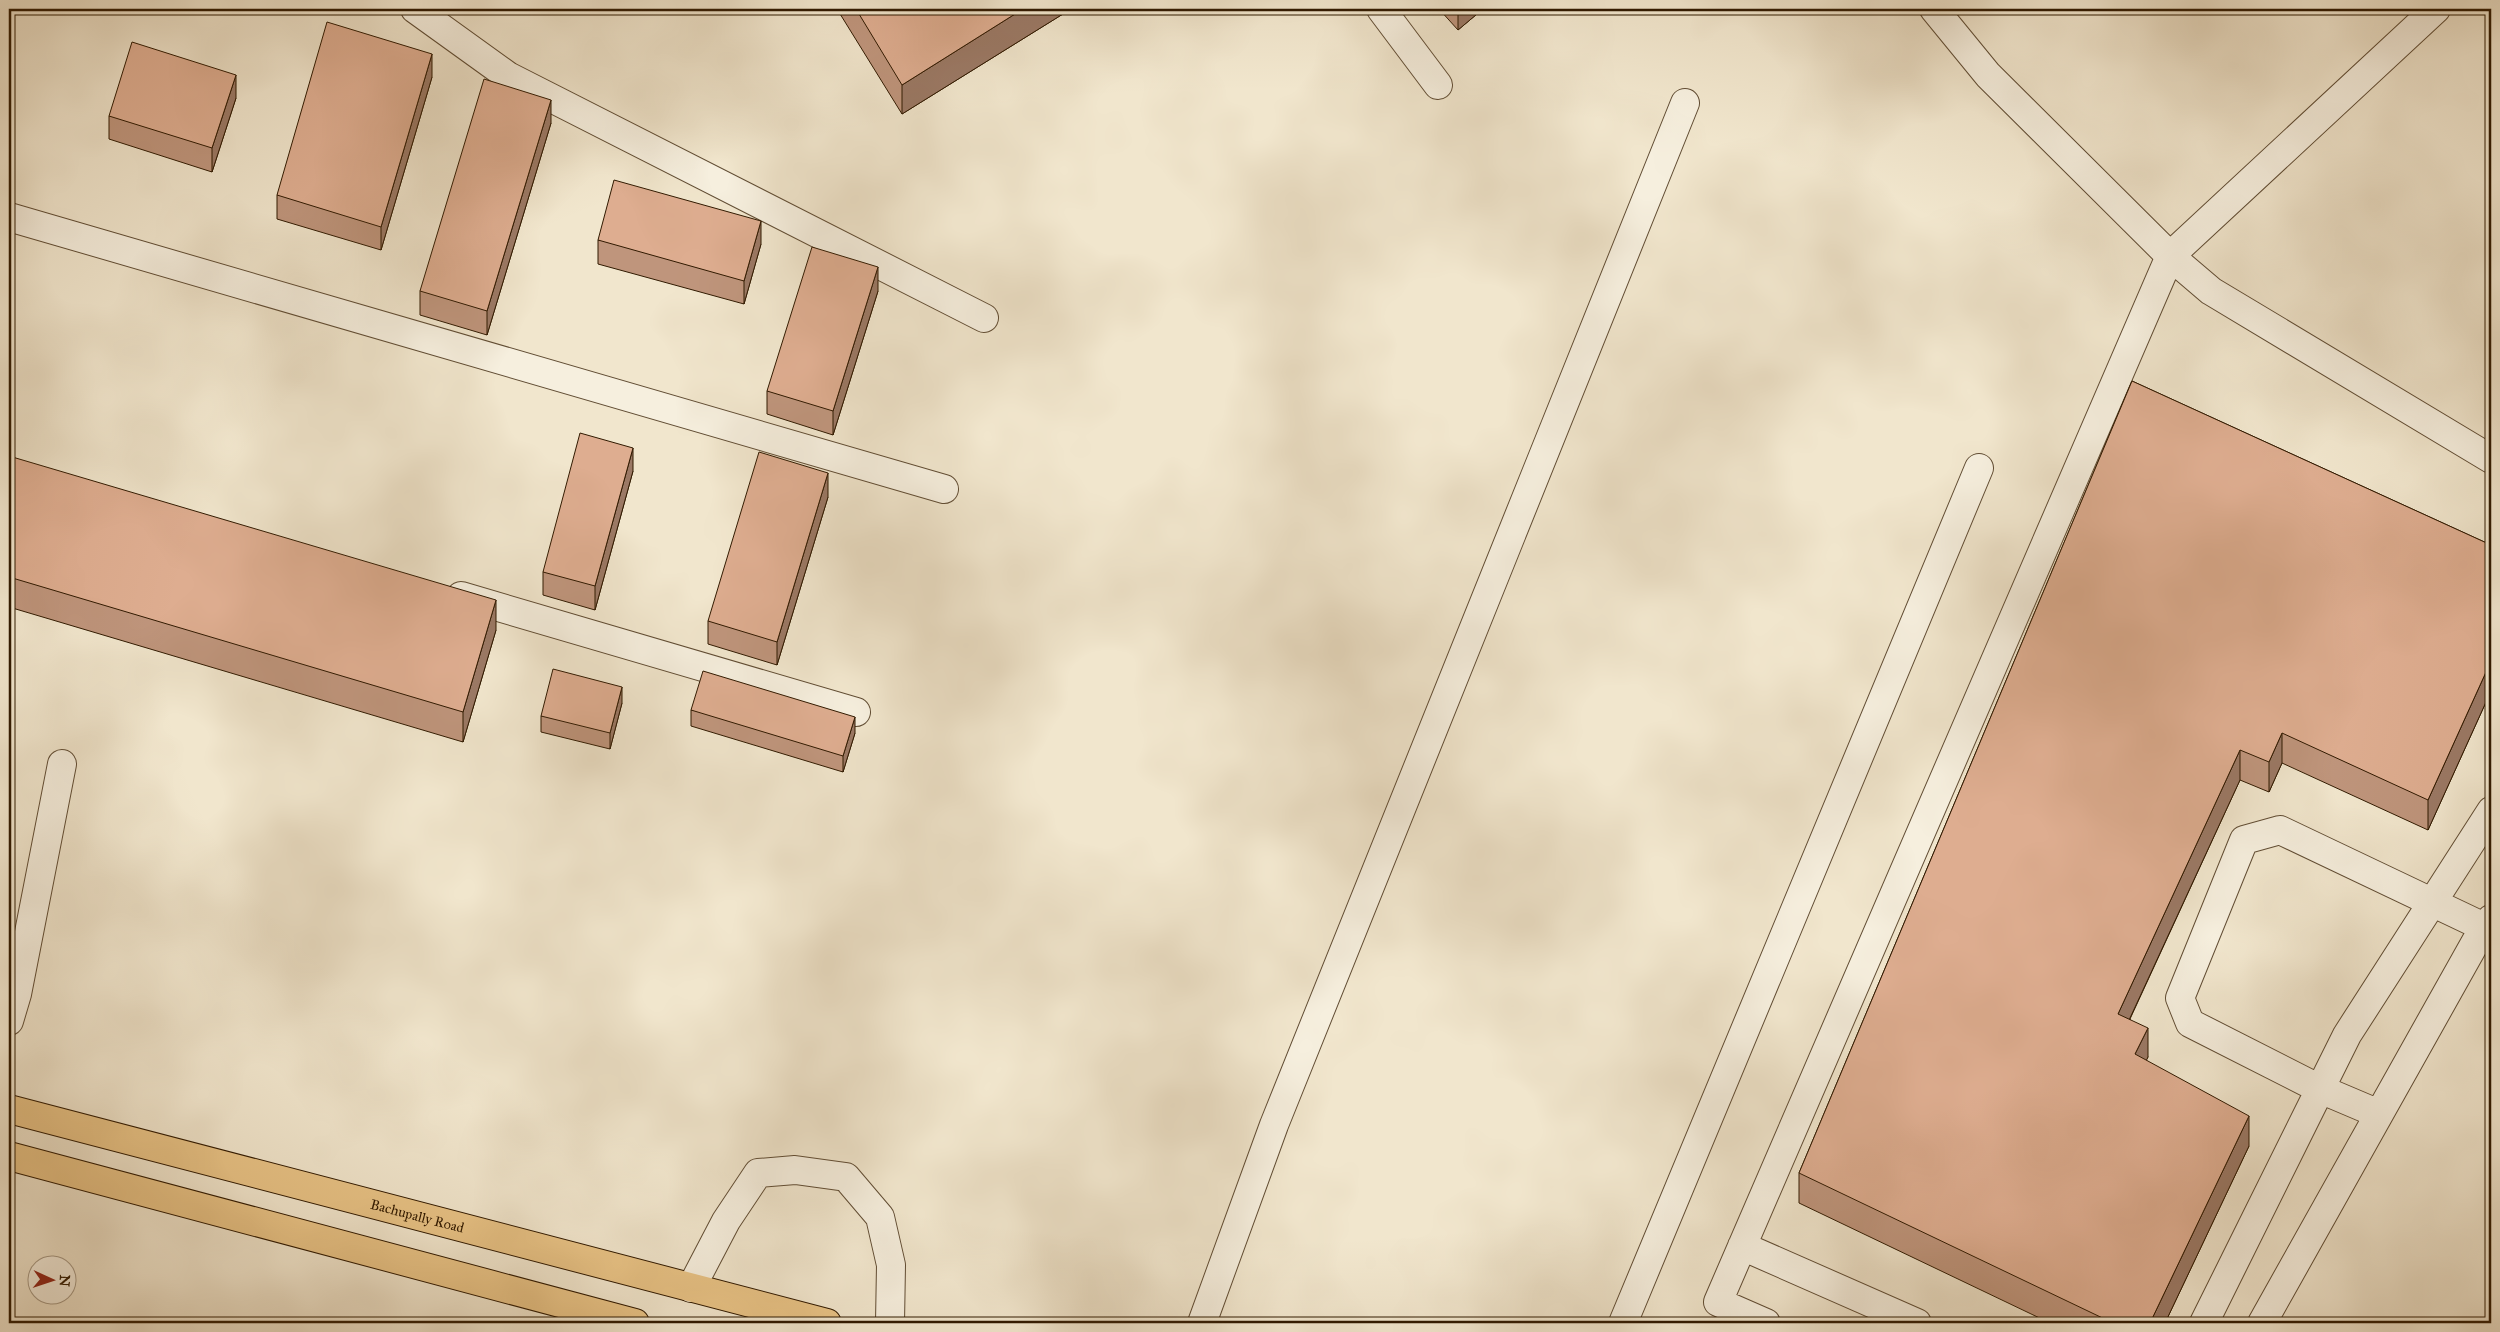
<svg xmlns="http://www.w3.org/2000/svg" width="2500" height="1332" font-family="'IM FELL Great Primer',serif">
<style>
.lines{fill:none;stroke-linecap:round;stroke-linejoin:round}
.minor-casing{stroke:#614d34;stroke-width:30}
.major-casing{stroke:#311a01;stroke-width:30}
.minor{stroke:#f6efde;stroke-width:28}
.major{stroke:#e8c386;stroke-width:28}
.wall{fill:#bf957c;stroke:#311a01}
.shaded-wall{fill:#9b7965;stroke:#311a01}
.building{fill:#dead90;stroke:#311a01}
.labels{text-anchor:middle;stroke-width:4;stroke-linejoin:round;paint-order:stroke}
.street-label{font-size:14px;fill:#311a01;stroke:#f6efde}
</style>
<rect width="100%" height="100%" fill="#f1e6cd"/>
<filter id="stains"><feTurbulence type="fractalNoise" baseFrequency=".004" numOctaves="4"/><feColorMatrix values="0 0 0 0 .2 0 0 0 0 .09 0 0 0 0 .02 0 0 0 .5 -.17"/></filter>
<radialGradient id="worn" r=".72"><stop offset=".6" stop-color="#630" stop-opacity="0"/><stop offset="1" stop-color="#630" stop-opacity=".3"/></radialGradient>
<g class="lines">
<defs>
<path id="minor" d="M415,9L508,76L984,318
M1381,9L1438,85
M1934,9L1988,75L2170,256L2211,291L2491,459
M9,217L944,489
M461,596L856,712
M9,1021L17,994L62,764
M2379,1114L2320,1089L2190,1023L2180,998L2244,840L2280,830L2484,927
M1742,1246L1917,1323
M691,1288L726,1221L758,1173L795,1170L846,1177L880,1217L891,1265L890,1323
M1202,1323L1274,1125L1685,103
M1623,1323L1979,468
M1766,1323L1718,1302L2170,256L2436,9
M2204,1323L2347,1035L2491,811
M2262,1323L2484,927L2491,919"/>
<g id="major">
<path id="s1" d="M9,1109L827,1323"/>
<path d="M9,1156L635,1323"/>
</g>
</defs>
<!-- minor casing -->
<use href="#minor" class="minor-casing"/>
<!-- major casing -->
<use href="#major" class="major-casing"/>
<!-- minor -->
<use href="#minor" class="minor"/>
<!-- major -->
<use href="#major" class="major"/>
</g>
<!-- wall -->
<path class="wall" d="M837,9H1071L902,114Z
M1439,9H1483L1458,30Z
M432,77L381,250L277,219V195Z
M236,98L212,172L109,139V116Z
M551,123L487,335L420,315V291Z
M598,240L761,244L744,304L598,264Z
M878,291L833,435L767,414V391Z
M2132,381L2491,545V691L2428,830L2282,763L2269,792L2240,780L2130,1019L2148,1057L2146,1060L2249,1146L2165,1323H2050L1799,1203V1173Z
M9,456L496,630L463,742L9,607Z
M633,471L595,610L543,595V572Z
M828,497L777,665L708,644V621Z
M622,703L610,749L541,732V716Z
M691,710L855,733L843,772L691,726Z"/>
<!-- shaded-wall -->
<path class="shaded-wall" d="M1023,9H1071L902,114V85Z
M1465,9H1483L1458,30V14Z
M432,54V77L381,250V227Z
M236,75V98L212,172V148Z
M551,100V123L487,335V311Z
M761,221V244L744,304V281Z
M878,267V291L833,435V411Z
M633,448V471L595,610V586Z
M828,473V497L777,665V642Z
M496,600V630L463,742V712Z
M2491,661V691L2428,830V800Z
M622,687V703L610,749V733Z
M855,717V733L843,772V756Z
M2282,733V763L2269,792V762Z
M2240,750V780L2118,1044V1014Z
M2148,1028V1057L2135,1084V1054Z
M2249,1116V1146L2165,1323H2150Z"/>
<!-- building -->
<path class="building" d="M856,9H1023L902,85Z
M1453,9H1465L1458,14Z
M327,22L432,54L381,227L277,195Z
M132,42L236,75L212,148L109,116Z
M484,79L551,100L487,311L420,291Z
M614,180L761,221L744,281L598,240Z
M812,247L878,267L833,411L767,391Z
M2132,381L2491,545V661L2428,800L2282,733L2269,762L2240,750L2118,1014L2148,1028L2135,1054L2249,1116L2150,1323H2113L1799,1173Z
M580,433L633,448L595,586L543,572Z
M759,452L828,473L777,642L708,621Z
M9,456L496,600L463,712L9,577Z
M553,669L622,687L610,733L541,716Z
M703,671L855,717L843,756L691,710Z"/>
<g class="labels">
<!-- street labels -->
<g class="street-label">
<text dy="5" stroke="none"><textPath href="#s1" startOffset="422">Bachupally Road</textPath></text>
</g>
</g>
<!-- margin -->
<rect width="2500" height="1332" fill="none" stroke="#f1e6cd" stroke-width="30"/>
<rect x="10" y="10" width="2480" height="1312" fill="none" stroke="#311a01" stroke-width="2.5"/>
<rect x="15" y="15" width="2470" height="1302" fill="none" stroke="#311a01"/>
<!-- north arrow -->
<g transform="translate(52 1280) rotate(93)"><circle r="24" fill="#f6efde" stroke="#a79a86"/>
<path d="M0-4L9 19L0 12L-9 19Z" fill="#8f2418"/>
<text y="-8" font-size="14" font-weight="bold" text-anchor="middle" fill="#311a01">N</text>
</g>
<rect width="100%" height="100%" filter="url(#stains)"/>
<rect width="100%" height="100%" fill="url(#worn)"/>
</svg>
